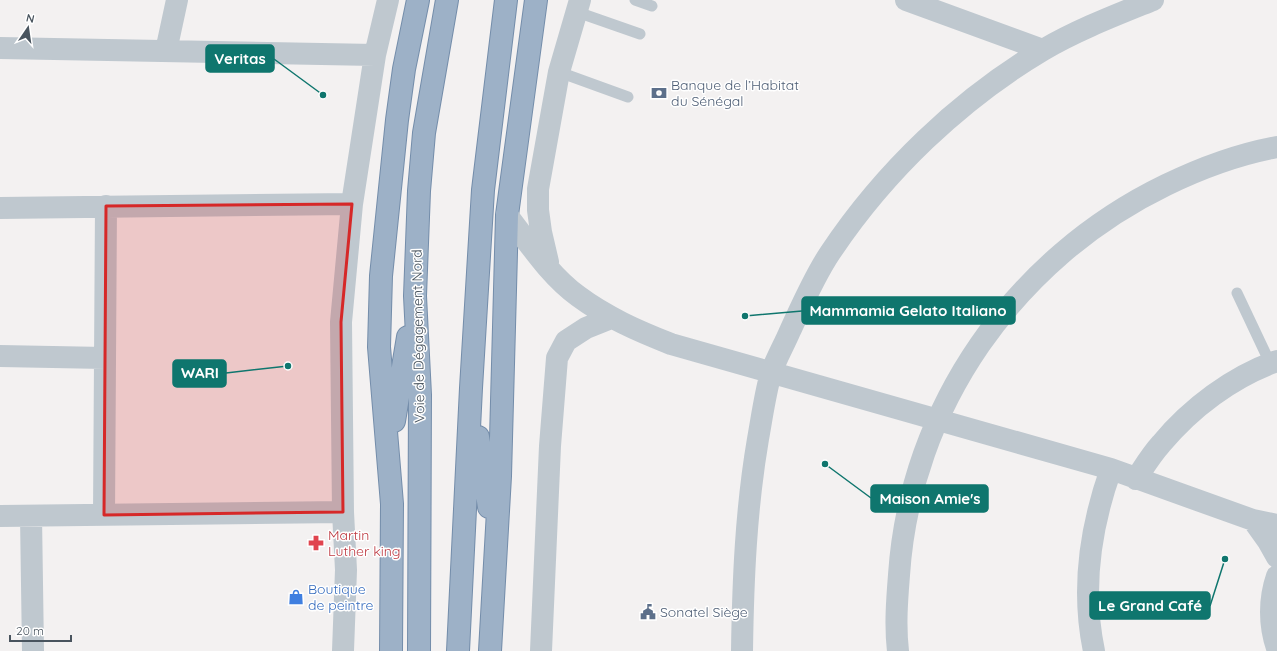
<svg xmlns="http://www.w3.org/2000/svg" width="1277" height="651" font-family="Quicksand,sans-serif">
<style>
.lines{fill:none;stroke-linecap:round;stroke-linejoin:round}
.trunk-casing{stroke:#748daa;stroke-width:24}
.service{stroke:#bfc8cf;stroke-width:11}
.minor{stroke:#bfc8cf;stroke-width:22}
.tertiary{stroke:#bfc8cf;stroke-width:22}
.trunk{stroke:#9db1c7;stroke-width:22}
.marked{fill:#d62828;fill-opacity:0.2;stroke:#d62828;stroke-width:3;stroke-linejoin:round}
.labels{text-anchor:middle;stroke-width:3;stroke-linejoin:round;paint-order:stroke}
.service-label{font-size:14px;fill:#4e5e75;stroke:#fff;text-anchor:start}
.street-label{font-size:14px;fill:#49545e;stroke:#fff}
.health-label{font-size:14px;fill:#be3a42;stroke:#fff;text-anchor:start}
.shop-label{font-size:14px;fill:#366cbe;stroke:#fff;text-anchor:start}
.leader{fill:none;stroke:#0f766e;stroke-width:1.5}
.callout-dot{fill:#0f766e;stroke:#fff;stroke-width:1.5}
.callout{fill:#0f766e;stroke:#0f766e;stroke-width:1.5}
.callout-label{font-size:15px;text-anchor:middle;font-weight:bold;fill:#fff}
</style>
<rect width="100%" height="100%" fill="#f3f1f1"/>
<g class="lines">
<defs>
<path id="trunk" d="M394,421L408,337
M478,437L489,507
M391,651L392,504L379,347L381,276L397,120L404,69L418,0
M419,651L420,395L415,296L419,191L424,133L447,0
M458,651L471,388L483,190L506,0
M490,651L500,476L507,215L536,0"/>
</defs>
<!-- trunk casing -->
<use href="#trunk" class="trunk-casing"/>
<!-- service -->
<path class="service" d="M635,0L652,6
M577,12L640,34
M559,72L628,97
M1237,293L1270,363"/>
<!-- minor -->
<path class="minor" d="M906,0L1043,50
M0,48L375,55
M166,51L177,0
M0,208L352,204
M507,215C529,243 549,275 578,296C606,317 638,331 671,344L1111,469L1253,520L1277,525
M548,262L541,232L538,210V189L559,72L580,0
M0,356L105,358
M1136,479C1144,467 1151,455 1161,444C1191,408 1232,377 1277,361
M104,515L106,206
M0,516L343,512
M31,516L33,651
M1253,520L1268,541L1277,557
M343,651L346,570L343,512L341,322L352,204L375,55L388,0
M541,651L550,446L557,358L566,341L586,328L611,318
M742,651C743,580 746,509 758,439C762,417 765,394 771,373C776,359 784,345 790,331C802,305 814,277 830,253C884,172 959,100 1043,50C1077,30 1116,15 1153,0
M898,651C895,626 897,600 899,575C910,407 1015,258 1166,185C1201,168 1239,154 1277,147
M1094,651C1081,589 1090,528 1111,469"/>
<!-- tertiary -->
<path class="tertiary" d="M1277,576C1269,599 1269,625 1277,648"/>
<!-- trunk -->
<use href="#trunk" class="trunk"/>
</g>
<!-- marked area -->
<path class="marked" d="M352,204L341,322L343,512L104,515L106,206Z"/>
<!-- icons -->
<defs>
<symbol id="bank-bare" viewBox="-9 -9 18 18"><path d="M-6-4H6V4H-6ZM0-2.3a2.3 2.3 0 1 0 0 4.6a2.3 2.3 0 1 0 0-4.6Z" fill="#5c6f8a" stroke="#fff" stroke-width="2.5" paint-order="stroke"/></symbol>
<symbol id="pharmacy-bare" viewBox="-9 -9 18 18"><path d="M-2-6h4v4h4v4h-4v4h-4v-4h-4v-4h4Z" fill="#e0444e" stroke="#fff" stroke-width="2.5" paint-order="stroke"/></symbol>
<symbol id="shop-bare" viewBox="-9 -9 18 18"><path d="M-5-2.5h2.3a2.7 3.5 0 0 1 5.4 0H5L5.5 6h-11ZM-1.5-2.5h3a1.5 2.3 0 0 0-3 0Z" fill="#3f7fe0" stroke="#fff" stroke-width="2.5" paint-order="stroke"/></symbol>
<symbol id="civic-bare" viewBox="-9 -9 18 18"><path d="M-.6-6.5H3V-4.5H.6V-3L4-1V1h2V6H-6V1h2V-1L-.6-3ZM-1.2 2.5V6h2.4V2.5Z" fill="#5c6f8a" stroke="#fff" stroke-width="2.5" paint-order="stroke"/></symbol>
</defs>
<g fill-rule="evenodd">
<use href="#bank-bare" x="648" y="82" width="22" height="22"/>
<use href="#pharmacy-bare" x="305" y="532" width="22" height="22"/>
<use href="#shop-bare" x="285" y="586" width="22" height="22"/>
<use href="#civic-bare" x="637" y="601" width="22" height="22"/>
</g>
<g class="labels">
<!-- service labels -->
<g class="service-label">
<text x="671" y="90">Banque de l’Habitat<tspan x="671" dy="16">du Sénégal</tspan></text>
<text x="660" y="617">Sonatel Siège</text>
</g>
<!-- street labels -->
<g class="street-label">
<text transform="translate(418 336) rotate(-91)" y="5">Voie de Dégagement Nord</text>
</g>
<!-- health labels -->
<g class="health-label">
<text x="328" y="540">Martin<tspan x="328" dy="16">Luther king</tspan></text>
</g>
<!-- shop labels -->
<g class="shop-label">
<text x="308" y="594">Boutique<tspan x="308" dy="16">de peintre</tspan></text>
</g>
</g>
<!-- callouts -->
<path class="leader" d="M323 95L274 59M745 316L802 311M288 366L226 373M825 464L871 498M1225 559L1210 606"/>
<g class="callout-dot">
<circle cx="323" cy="95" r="4"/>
<circle cx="745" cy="316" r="4"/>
<circle cx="288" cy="366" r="4"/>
<circle cx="825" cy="464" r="4"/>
<circle cx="1225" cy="559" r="4"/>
</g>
<g class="callout">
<rect x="206" y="45" width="68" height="27" rx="4"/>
<rect x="802" y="297" width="213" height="27" rx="4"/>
<rect x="173" y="360" width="53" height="27" rx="4"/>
<rect x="871" y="485" width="117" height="27" rx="4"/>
<rect x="1090" y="592" width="120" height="27" rx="4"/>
</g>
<g class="callout-label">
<text x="240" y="64">Veritas</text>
<text x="908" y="316">Mammamia Gelato Italiano</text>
<text x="200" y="378">WARI</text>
<text x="930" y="504">Maison Amie's</text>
<text x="1150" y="611">Le Grand Café</text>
</g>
<!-- north arrow -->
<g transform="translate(28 28) rotate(13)" stroke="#ffffff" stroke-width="3" paint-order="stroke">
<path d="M0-3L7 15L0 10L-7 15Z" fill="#49545e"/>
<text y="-6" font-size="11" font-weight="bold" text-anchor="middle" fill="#49545e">N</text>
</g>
<!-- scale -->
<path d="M10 635v6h61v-6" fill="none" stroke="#49545e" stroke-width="2"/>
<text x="16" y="635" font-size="12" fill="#49545e" stroke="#ffffff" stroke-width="3" paint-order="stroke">20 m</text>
</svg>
